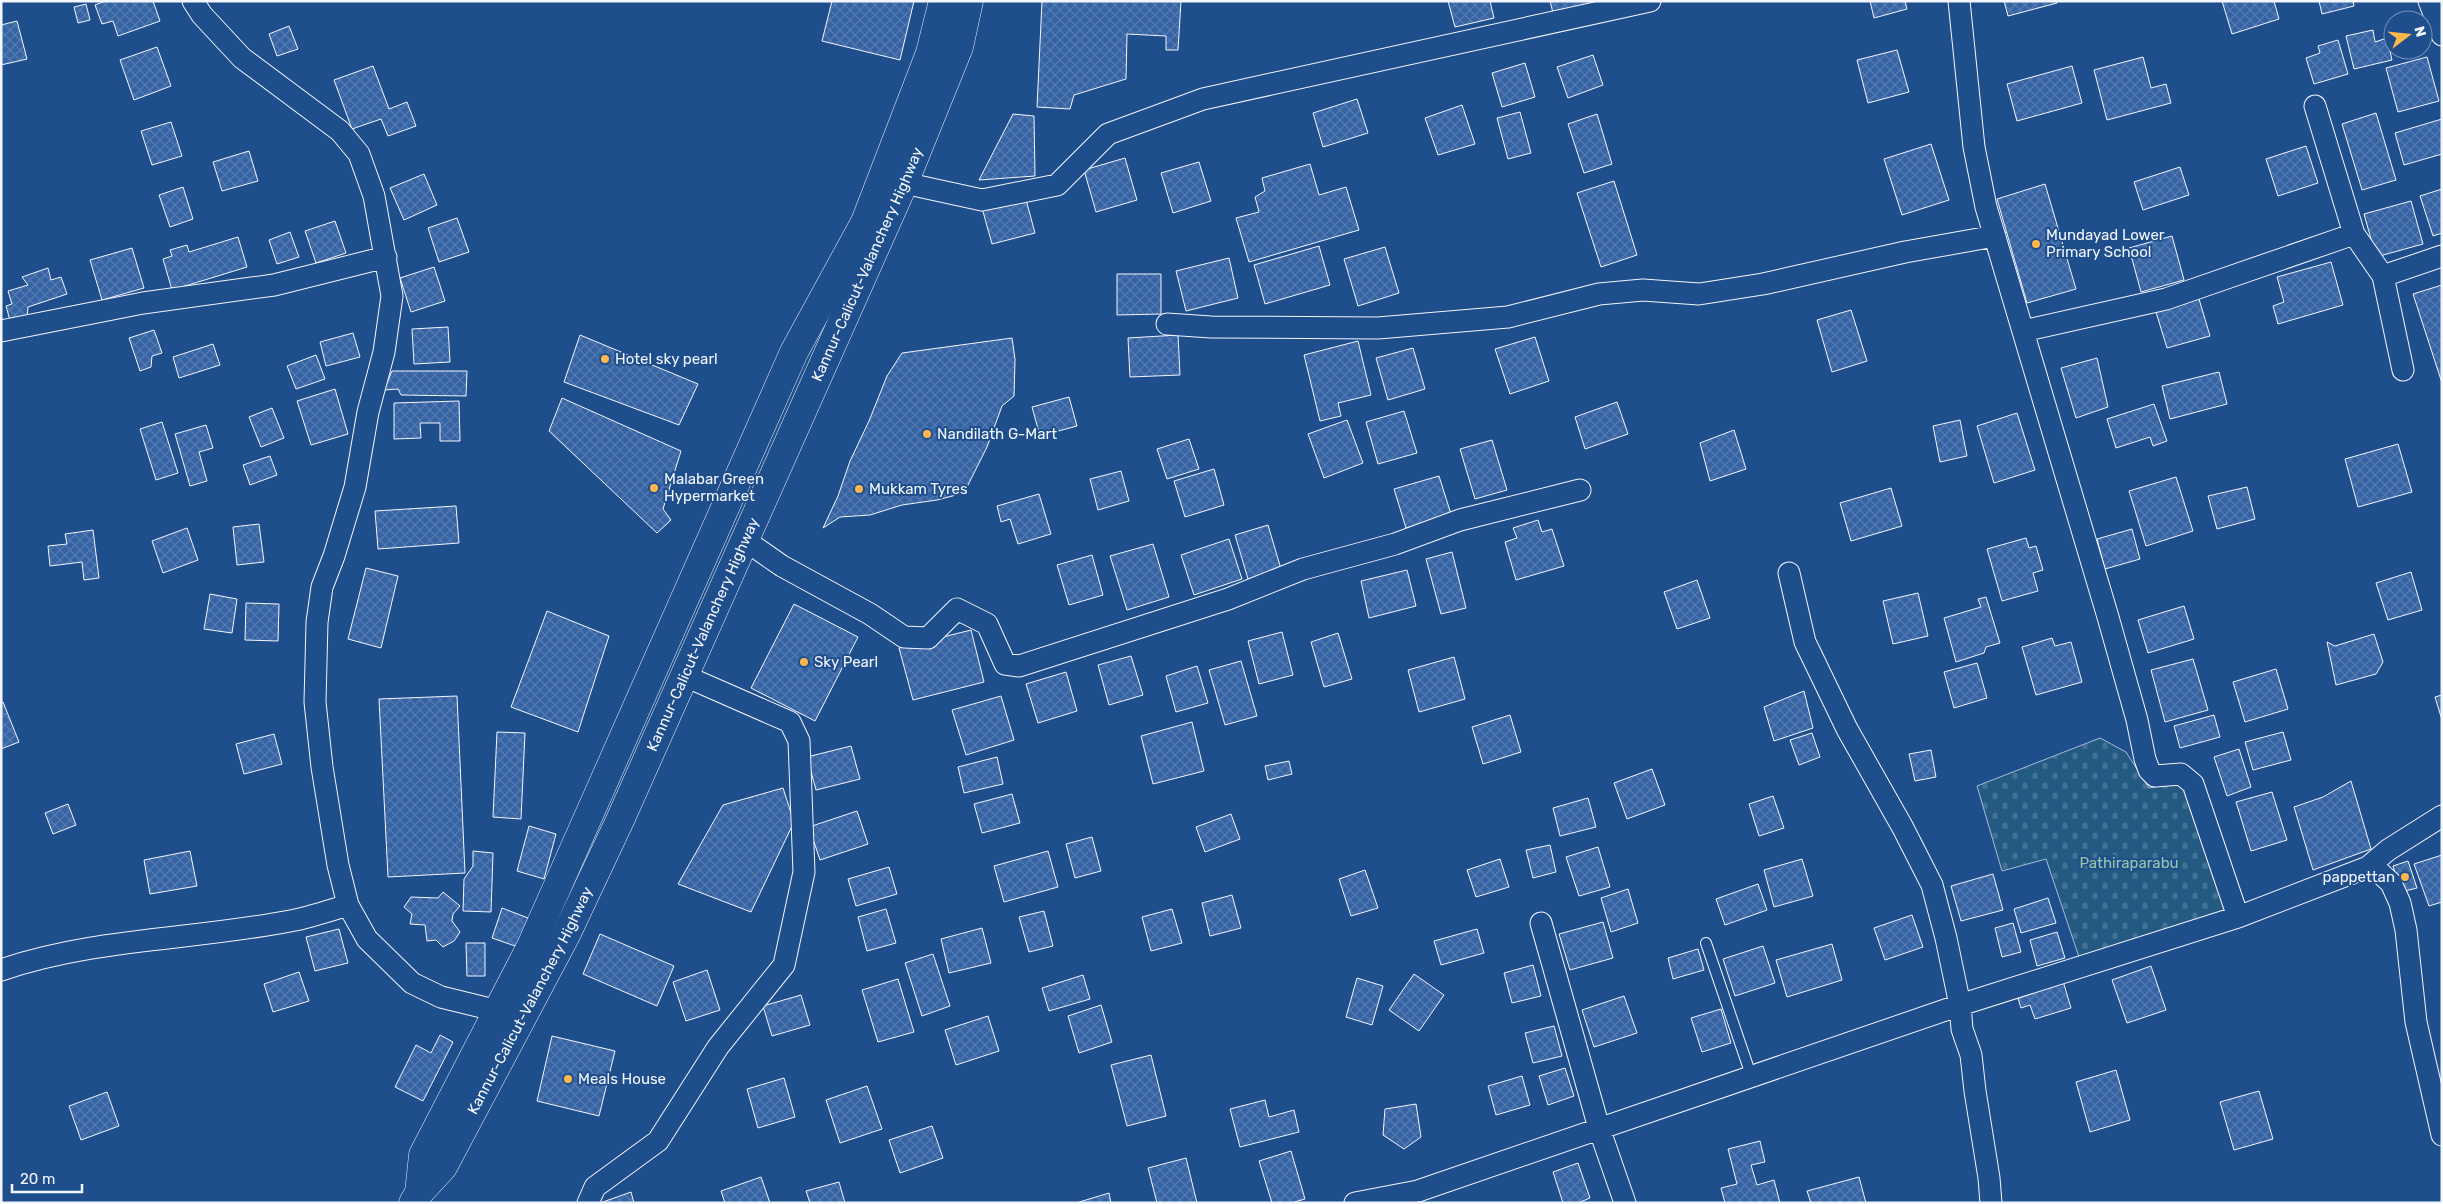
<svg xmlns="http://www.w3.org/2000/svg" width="2443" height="1204" font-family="Rubik,sans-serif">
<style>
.cemetery{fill:url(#cemetery-stones);stroke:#a8bbd7}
.building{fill:url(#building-cross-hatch);stroke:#f2f6ff}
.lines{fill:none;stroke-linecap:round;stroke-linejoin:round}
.lane-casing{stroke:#f2f6ff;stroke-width:12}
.street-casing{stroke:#f2f6ff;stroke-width:23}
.highway-casing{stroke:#f2f6ff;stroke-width:29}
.lane{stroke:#1f4e8c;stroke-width:10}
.street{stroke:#1f4e8c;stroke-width:21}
.highway{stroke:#1f4e8c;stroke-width:28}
.poi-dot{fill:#ffb74d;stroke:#1f4e8c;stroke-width:2}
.labels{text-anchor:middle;stroke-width:4;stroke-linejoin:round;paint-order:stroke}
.poi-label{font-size:15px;fill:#f2f6ff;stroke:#1f4e8c;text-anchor:start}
.street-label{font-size:15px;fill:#f2f6ff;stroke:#1f4e8c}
.park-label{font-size:15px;fill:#97c8a6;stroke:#1f4e8c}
</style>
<defs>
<pattern id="cemetery-stones" width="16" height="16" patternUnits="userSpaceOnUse" patternTransform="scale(1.25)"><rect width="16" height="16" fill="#245a82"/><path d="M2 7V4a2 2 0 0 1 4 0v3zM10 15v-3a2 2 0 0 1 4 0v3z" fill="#447295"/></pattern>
<pattern id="building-cross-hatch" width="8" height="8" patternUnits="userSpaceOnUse" patternTransform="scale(1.25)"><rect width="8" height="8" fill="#3563a3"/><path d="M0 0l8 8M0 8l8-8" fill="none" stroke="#537ab1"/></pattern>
</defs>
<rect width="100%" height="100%" fill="#1f4e8c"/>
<!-- cemetery -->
<path class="cemetery" d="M2100,738L2126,752L2149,788L2180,782L2185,787L2226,903L2224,913L2080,960L2046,859L2002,871L1977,786Z"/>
<!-- building -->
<path class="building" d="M105,1H153L160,21L118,36L113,21L102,24L95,5Z
M832,1H914L900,60L822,41Z
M1042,1H1181L1178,50H1166V36L1127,34L1126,79L1074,95L1070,109L1037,107Z
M1448,1H1490L1494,18L1455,27Z
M1550,1H1591V3L1553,13Z
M1870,1H1905L1907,9L1874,18Z
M2004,1H2057V3L2008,16Z
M2222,1H2274L2279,19L2232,34Z
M2319,1H2353L2354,6L2322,14Z
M86,4L90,20L78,23L74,7Z
M17,21L27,59L1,65V25Z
M289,26L298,49L277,56L269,34Z
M2373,30L2375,42L2387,38L2392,60L2354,69L2346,36Z
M2338,40L2348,74L2314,84L2306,58L2320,53L2318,46Z
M157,47L171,86L134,100L120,60Z
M1897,50L1909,92L1868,103L1857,60Z
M1593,55L1603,85L1568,98L1557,67Z
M2143,57L2151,88L2166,84L2171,103L2107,120L2094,70Z
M2427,57L2439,101L2398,112L2386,68Z
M1525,63L1535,97L1502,107L1492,73Z
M373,66L389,109L407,102L416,126L388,136L381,119L352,129L334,80Z
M2072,66L2082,103L2017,121L2007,84Z
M1357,99L1368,133L1323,147L1313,113Z
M1462,105L1475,144L1438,155L1425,118Z
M1520,112L1531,153L1508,159L1497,118Z
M2376,113L2396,180L2362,190L2342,124Z
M1013,114L1034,116L1035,176L979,180Z
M1597,114L1612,164L1584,173L1568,124Z
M2442,119V154L2404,165L2395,133Z
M171,122L182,156L152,165L141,131Z
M1931,144L1949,200L1902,215L1884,159Z
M2306,146L2318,183L2278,196L2266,159Z
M249,151L258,181L222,191L213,162Z
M1125,158L1137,200L1096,212L1084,170Z
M1199,162L1211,201L1173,213L1161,173Z
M1310,164L1319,195L1346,187L1359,230L1249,262L1236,218L1259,212L1255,197L1265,191L1262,178Z
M2180,167L2189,195L2143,210L2134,182Z
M424,174L437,205L404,220L390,188Z
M1614,181L1637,255L1601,267L1577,193Z
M2045,184L2076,289L2027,303L1997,199Z
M183,187L193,219L170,227L159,195Z
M2442,189V233L2433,236L2420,196Z
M1025,196L1035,233L992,244L982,208Z
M2411,201L2423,244L2376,257L2364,214Z
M457,218L469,252L439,262L428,228Z
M335,221L346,253L316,263L305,231Z
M290,232L299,257L277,264L269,240Z
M2172,236L2184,280L2141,292L2129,248Z
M238,237L247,267L172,290L163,259L172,256L170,250L187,245L189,252Z
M1319,246L1330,285L1265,304L1254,265Z
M1385,247L1399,293L1358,306L1344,259Z
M132,248L144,288L102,300L90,260Z
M1229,258L1238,298L1186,311L1176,271Z
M2331,262L2343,305L2278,324L2273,306L2284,302L2277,277Z
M434,267L445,301L411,312L400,278Z
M48,268L51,280L61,277L67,294L28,307L27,319L11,324L6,306L12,304L8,291L28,285L22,277Z
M1117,274H1161V314L1117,315Z
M2442,285V383L2413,294Z
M2199,299L2210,336L2167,348L2156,312Z
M1851,310L1867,361L1832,372L1817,320Z
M448,327L450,362L414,364L412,329Z
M154,330L162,353L152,356L151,367L140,371L129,338Z
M353,333L360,357L326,366L320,342Z
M580,335L698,384L679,425L564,382Z
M1178,335L1180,375L1130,377L1128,338Z
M1535,337L1549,381L1510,394L1495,349Z
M1012,338L1015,359L1014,396L1002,406L987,447L964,493L937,500L902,505L870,515L840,517L823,528L838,496L850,461L869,421L887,376L902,353Z
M1358,341L1371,395L1338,403L1341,416L1320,421L1304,355Z
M213,344L220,365L179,378L173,357Z
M1413,348L1425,389L1388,400L1376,358Z
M316,355L325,379L296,389L287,366Z
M2097,358L2108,407L2076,418L2061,368Z
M392,371H467L466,396L401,395L398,389L384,390Z
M2219,372L2227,404L2170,419L2162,386Z
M335,389L348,434L311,445L297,401Z
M1069,397L1077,426L1040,436L1032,407Z
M562,398L681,451L663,509L671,520L657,533L549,431Z
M459,401L460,441H440V423H420L421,438L394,439V403Z
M1617,402L1628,434L1585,449L1575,417Z
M2154,404L2167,441L2153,446L2150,437L2116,448L2107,419Z
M272,408L284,438L261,447L249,417Z
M1404,411L1417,453L1378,464L1366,422Z
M2017,413L2035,470L1994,483L1977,426Z
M1347,420L1363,463L1324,478L1308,434Z
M1960,420L1967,456L1940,462L1933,426Z
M162,422L178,473L156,480L140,429Z
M206,425L213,448L199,452L207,481L190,486L175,434Z
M1734,430L1746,469L1710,481L1700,443Z
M1189,439L1199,469L1167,479L1157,449Z
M1492,440L1507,490L1475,499L1460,449Z
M2398,444L2412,492L2358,507L2345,459Z
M270,456L277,475L250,485L243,465Z
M1214,469L1224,505L1185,517L1174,481Z
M1121,471L1129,501L1098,510L1090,479Z
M1439,476L1451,514L1406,528L1394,489Z
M2176,477L2193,531L2146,546L2129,491Z
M2247,487L2255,519L2217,529L2208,496Z
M1891,488L1902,526L1851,541L1840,503Z
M1039,494L1051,534L1018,544L1010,519L1001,522L997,506Z
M456,506L459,543L378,549L375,511Z
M1538,520L1542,532L1552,529L1564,566L1516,580L1505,542L1517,538L1513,528Z
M259,524L264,562L237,565L233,527Z
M1268,525L1281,569L1248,579L1235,535Z
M187,528L198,560L163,573L152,541Z
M2132,529L2140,559L2105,569L2097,539Z
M93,530L99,578L84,580L82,562L50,566L48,546L67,544L65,534Z
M2026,538L2029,548L2036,546L2043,570L2033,573L2038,591L2002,601L1987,549Z
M1229,539L1242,579L1194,595L1181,555Z
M1153,544L1169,597L1127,610L1110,556Z
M1452,552L1466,608L1441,614L1426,559Z
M1092,555L1103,595L1069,605L1057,565Z
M366,568L398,576L381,648L348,639Z
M1407,570L1416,606L1369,618L1361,581Z
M2411,572L2422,610L2388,620L2376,583Z
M1697,580L1710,618L1677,629L1664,592Z
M1918,593L1928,636L1893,644L1883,601Z
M210,594L237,599L232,633L204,629Z
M1986,597L2000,643L1986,647L1984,653L1956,662L1944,618L1981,607L1978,599Z
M246,603L279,604L278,641L245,640Z
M794,604L858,637L815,721L751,688Z
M2184,606L2194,639L2148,653L2138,620Z
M547,611L609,636L578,732L511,707Z
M971,630L984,682L913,700L899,648Z
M1282,632L1293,675L1259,684L1248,641Z
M1338,633L1352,679L1324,687L1311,642Z
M2374,634L2383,662L2376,674L2336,685L2327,642L2335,646Z
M2052,638L2055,646L2071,642L2082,682L2036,695L2022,647Z
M1131,656L1143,695L1109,705L1098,665Z
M1454,657L1465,699L1419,712L1408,670Z
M2193,659L2208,710L2165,722L2151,670Z
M1241,661L1257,716L1225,725L1209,670Z
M1977,663L1987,698L1954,708L1944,672Z
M1197,666L1208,703L1176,712L1166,676Z
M2276,669L2288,709L2245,722L2233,682Z
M1066,672L1077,711L1038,723L1026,684Z
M1804,691L1813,728L1774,741L1764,707Z
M2442,695V720L2435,697Z
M457,696L465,873L388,877L379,699Z
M1001,696L1014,740L966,755L952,710Z
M3,702L19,742L1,749V703Z
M1510,715L1521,752L1483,764L1472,727Z
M2214,715L2220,737L2180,748L2174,726Z
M1192,722L1204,771L1153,784L1141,736Z
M497,732L525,733L521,819L493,817Z
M2283,732L2291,760L2253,770L2245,742Z
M1812,733L1820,757L1799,765L1790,740Z
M274,734L282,764L244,774L236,744Z
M851,746L860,779L816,790L807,757Z
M2239,749L2251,787L2227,796L2214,757Z
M1931,750L1936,777L1915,781L1909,754Z
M997,757L1003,784L964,793L958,767Z
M1289,761L1292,774L1268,780L1265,766Z
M1652,769L1665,805L1627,819L1614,783Z
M2351,781L2371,849L2313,870L2294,807L2323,797Z
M783,788L794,822L751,912L678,884L723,805Z
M2272,792L2287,840L2251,851L2236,802Z
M1012,794L1020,823L982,833L974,804Z
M1773,796L1784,828L1759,836L1749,804Z
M1588,798L1596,827L1560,836L1553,808Z
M68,804L76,825L53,834L45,813Z
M857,811L868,844L820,860L809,827Z
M1231,814L1240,839L1205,852L1196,827Z
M529,826L556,834L544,879L517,871Z
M1092,837L1101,871L1075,878L1066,844Z
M1550,845L1556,872L1533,878L1526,850Z
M1598,847L1610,887L1579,896L1566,857Z
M190,851L197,886L150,894L144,860Z
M473,851L493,853L491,912L463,911L464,879L473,866Z
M1048,851L1058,887L1004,902L994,866Z
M2442,855V902L2429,906L2414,864Z
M1500,859L1509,887L1476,897L1467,870Z
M1802,859L1813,896L1774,907L1764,870Z
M2408,861L2417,888L2401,892L2393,866Z
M889,867L897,894L856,906L848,879Z
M1365,870L1378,908L1351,916L1339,879Z
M1993,874L2003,910L1961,921L1951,886Z
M1758,884L1767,910L1725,925L1716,899Z
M1628,889L1638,923L1611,932L1601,898Z
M443,892L460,906L453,914L452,921L460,932L454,941L443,947L436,940L427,941L425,925L410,924L412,914L404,907L411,897L438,898Z
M1232,895L1241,928L1210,936L1202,903Z
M2048,898L2056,923L2021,933L2014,909Z
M502,908L528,918L518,947L492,938Z
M886,909L896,943L867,951L858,917Z
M1172,909L1182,943L1151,951L1142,917Z
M1044,911L1053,946L1029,952L1019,917Z
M1912,915L1923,947L1885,960L1874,928Z
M1603,922L1613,958L1570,970L1559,934Z
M2013,923L2021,952L2002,957L1995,928Z
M982,928L991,963L949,973L941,939Z
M339,929L348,963L315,971L306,937Z
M1477,929L1484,953L1441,965L1434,941Z
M2057,932L2065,958L2037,966L2030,940Z
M600,934L674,966L657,1006L583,974Z
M466,943H485V976H467Z
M1832,944L1842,980L1787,997L1776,960Z
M1763,946L1775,983L1735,996L1723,959Z
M1698,949L1704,970L1673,979L1668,958Z
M933,954L950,1006L922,1016L905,963Z
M1533,965L1541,996L1512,1003L1504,973Z
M2151,966L2166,1010L2127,1023L2112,980Z
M707,970L720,1010L686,1021L673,982Z
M299,972L309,1001L273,1012L264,984Z
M1414,974L1444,995L1419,1031L1389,1010Z
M1083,975L1090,999L1049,1011L1042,988Z
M1357,978L1383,986L1372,1025L1346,1017Z
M898,979L914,1032L878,1042L862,990Z
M2063,981L2071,1008L2035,1019L2030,1005L2021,1008L2017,995Z
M801,995L810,1025L772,1036L763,1006Z
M1624,996L1637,1033L1594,1047L1582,1010Z
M1101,1005L1112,1042L1079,1053L1068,1016Z
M1721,1009L1731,1043L1702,1052L1691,1018Z
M988,1016L999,1051L956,1065L945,1030Z
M1554,1026L1562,1056L1533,1063L1525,1033Z
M440,1035L453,1042L423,1101L395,1087L416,1045L431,1053Z
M552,1036L615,1051L599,1116L537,1101Z
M1151,1055L1166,1116L1127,1126L1111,1065Z
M1565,1068L1574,1096L1548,1105L1539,1076Z
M2116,1070L2130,1120L2090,1132L2076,1082Z
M1522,1076L1530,1105L1496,1115L1488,1086Z
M784,1078L795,1117L758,1128L747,1089Z
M867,1086L882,1129L840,1143L826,1100Z
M2259,1091L2273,1139L2234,1150L2220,1102Z
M107,1092L119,1126L81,1140L69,1106Z
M1265,1100L1269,1117L1294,1110L1299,1132L1240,1147L1230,1109Z
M1416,1104L1421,1137L1404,1149L1383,1135L1385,1109Z
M932,1126L943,1158L900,1173L889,1140Z
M1760,1141L1765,1162L1751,1165L1757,1185L1774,1180L1780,1203H1725L1721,1188L1737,1184L1728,1149Z
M1291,1151L1305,1199L1291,1203H1272L1259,1161Z
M1186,1158L1197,1203H1157L1148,1168Z
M1578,1163L1590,1198L1578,1203H1563L1553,1172Z
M761,1177L770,1203H725L721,1191Z
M1859,1177L1866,1203H1811L1807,1191Z
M839,1182L845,1203H810L806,1191Z
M631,1192L634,1203H600Z
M1109,1193L1111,1203H1076Z"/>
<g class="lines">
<defs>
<path id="lane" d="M1706,943L1752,1078"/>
<path id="street" d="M193,1L202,15L242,58L340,131L359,154L374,196L392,296L384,352L368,412L355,487L334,556L322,587L317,622L315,702L322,767L338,865L348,905L367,939L412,983L441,997L498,1011
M1959,1L1974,147L1986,207L2108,617L2137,720L2145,759L2149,770L2155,776L2181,774L2193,784L2238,917
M2429,1L2442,35
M2315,106L2354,234
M904,183L982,200L1057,185L1108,134L1203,99L1650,1
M2383,276L2403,370
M1167,324L1211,327L1378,328L1508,317L1599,294L1643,290L1699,294L1763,284L1905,252L1995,236
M1,331L143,303L274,285L386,257
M2023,331L2166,299L2354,234L2383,276L2442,256
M746,541L782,566L870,614L904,637L928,638L957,609L987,624L1005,664L1019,666L1228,599L1303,569L1395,544L1460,520L1580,490
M1789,573L1805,642L1847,729L1903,828L1932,885L1946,938L1960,1005L1962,1029L1971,1055L1975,1091L1989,1178L1991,1203
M2368,867L2388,850L2442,816
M1541,923L1599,1128L1625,1203
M1,970C97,937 201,940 300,919C316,915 332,910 348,905
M588,1203L595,1187L658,1141L718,1047L784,965L804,872L799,741L790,722L685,676
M1355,1203L1418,1191L1960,1005L2238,917L2368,867L2377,870L2391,883L2400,903L2406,930L2416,1022L2442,1135"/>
<g id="highway">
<path d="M419,1193L423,1155L531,946L794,352L865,222L930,53L943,1"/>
<path id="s1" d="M413,1203L419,1193L443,1167L566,935L621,818L904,183L959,47L969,1"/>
</g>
</defs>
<!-- lane casing -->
<use href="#lane" class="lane-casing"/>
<!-- street casing -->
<use href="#street" class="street-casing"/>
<!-- highway casing -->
<use href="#highway" class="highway-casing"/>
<!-- lane -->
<use href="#lane" class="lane"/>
<!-- street -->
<use href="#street" class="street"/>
<!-- highway -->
<use href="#highway" class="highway"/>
</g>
<!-- markers -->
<g class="poi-dot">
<circle cx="2036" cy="244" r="5"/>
<circle cx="605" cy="359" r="5"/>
<circle cx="927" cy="434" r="5"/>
<circle cx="654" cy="488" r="5"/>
<circle cx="859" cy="489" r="5"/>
<circle cx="804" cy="662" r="5"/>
<circle cx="2405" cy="877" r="5"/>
<circle cx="568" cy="1079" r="5"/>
</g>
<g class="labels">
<!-- poi labels -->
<g class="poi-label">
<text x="2046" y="240">Mundayad Lower<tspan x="2046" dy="17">Primary School</tspan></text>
<text x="615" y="364">Hotel sky pearl</text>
<text x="937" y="439">Nandilath G-Mart</text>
<text x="664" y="484">Malabar Green<tspan x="664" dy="17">Hypermarket</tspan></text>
<text x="869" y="494">Mukkam Tyres</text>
<text x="814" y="667">Sky Pearl</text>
<text x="2395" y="882" text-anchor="end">pappettan</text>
<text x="578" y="1084">Meals House</text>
</g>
<!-- street labels -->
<g class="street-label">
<text dy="5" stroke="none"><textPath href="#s1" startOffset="1045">Kannur-Calicut-Valanchery Highway</textPath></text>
<text dy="5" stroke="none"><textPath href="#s1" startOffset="640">Kannur-Calicut-Valanchery Highway</textPath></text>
<text dy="5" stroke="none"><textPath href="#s1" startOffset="235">Kannur-Calicut-Valanchery Highway</textPath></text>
</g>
<!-- park labels -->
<g class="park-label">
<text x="2129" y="868">Pathiraparabu</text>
</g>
</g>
<!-- border -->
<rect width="2443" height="1204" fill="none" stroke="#f2f6ff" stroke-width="5"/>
<!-- north arrow -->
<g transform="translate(2408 35) rotate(74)"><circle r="24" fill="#1f4e8c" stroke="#7391ba"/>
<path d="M0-4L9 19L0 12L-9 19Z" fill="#ffb74d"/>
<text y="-8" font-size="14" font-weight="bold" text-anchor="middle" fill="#f2f6ff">N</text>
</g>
<!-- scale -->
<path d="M12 1184v8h70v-8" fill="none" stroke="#f2f6ff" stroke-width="2.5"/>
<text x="20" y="1184" font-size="15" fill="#f2f6ff" stroke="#1f4e8c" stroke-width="4" paint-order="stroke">20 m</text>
</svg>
